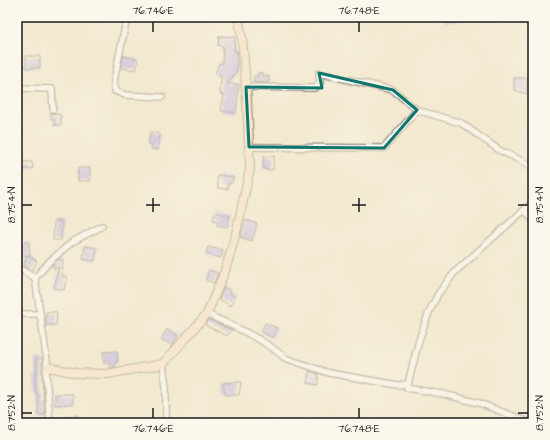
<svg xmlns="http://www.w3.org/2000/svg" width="550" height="440" font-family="'Architects Daughter',sans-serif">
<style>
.building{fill:url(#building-hatch)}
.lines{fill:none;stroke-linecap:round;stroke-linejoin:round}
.street-casing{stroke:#878276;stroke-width:8}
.secondary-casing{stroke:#878276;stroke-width:10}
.street{stroke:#fff;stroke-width:5.5}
.secondary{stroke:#fce5cf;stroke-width:8}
.marked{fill:none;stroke:#0f766e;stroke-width:3;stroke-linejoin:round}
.ticks{fill:none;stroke:#1c1c1c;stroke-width:1.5}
.neatline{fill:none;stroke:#1c1c1c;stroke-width:1.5}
.ticks-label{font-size:10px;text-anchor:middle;fill:#1c1c1c}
</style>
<defs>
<pattern id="building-hatch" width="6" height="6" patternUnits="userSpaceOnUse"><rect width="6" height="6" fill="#bcb1f1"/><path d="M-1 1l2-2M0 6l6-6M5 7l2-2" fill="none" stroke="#a198ce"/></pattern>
</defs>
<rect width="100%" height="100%" fill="#fbf7ec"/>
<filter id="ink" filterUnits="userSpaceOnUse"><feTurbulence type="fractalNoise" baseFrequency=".025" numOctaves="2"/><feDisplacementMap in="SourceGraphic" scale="8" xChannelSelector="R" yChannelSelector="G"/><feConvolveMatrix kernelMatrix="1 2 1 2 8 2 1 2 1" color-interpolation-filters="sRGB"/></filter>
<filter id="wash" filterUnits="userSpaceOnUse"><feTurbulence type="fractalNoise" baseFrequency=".012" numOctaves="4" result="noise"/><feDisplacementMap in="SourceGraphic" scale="16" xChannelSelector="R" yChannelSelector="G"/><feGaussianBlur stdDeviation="0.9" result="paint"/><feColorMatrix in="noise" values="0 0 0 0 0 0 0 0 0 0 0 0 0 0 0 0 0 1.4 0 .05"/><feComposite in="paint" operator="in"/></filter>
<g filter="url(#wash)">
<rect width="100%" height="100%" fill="#f2e9d0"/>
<g id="blocks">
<!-- building -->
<path class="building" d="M446,17H466V20L445,23Z
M219,36L235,37L234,51H237V71L227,84H239L236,113L221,111L224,95L220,94L221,76L215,74L219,63L222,64L223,46H218Z
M26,56H40V68H26Z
M123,56L138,59L136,70L121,68Z
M258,73H263V76H269V82L254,83V76H258Z
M514,78H527V94L514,90Z
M51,113L61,115V125H54L55,120L51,119Z
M150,132L160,134L158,150L151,149L152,145L148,144Z
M264,156H274L273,170L263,169Z
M17,162H32L33,169H17Z
M78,168H90V181H78Z
M217,175L233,177L232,183H228V189L218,188Z
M215,212L230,216L227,227L217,225L218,221L213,220Z
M246,220L257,224L252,241L240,237Z
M54,221H62L61,240H53Z
M29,242L30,255L20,256L19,243Z
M85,246L97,248L95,261L83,259Z
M208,247L223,250L221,258L206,254Z
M27,255L37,261L32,271L24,265Z
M58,259L63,260L62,276L67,277L64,290L54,288L59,268H53V264Z
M209,270L218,273L214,283L206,280Z
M224,287L231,291L230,294L236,297L231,306L219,299Z
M46,312H57L56,325H46Z
M209,320L225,327L232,330L227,336L205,325Z
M265,323L277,328L273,338L261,332Z
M167,329L178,336L172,346L161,339Z
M117,351L118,362H115V367L110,368L109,363H104L103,352Z
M42,358V375L45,415H38V394H36L35,375L37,374L35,359Z
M309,371L318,374V385L308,383Z
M241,382L239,395H225L223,383Z
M55,394H73V404L55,405Z
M78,415L79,423H65V416Z"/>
</g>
</g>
<g filter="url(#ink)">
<use href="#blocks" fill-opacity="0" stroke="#878276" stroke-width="1"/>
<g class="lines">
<defs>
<path id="street" d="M127,17L114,81L115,91L125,95L162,97
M246,87L315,88L320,83L319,73L393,90L417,110L461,123L499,150L526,163L533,169
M17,88L52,89L53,109
M249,147L384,148L417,110
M524,210L533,219
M17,267L35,278L47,361L46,375L50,423
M35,278L50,261L72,242L102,226
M17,314H40
M207,314C233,326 264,339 285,358L329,373L398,385L408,384
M163,364L166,387V423
M531,423L479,403L443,394L407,388L419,340L429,312L438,294L455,272L533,202"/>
<path id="secondary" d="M48,367L76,373L107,374L163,364L207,314L226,268L237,229L250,169L247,100L242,37L238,17"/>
</defs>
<!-- street casing -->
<use href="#street" class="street-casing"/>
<!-- secondary casing -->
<use href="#secondary" class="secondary-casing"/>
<!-- street -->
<use href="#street" class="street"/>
<!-- secondary -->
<use href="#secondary" class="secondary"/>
</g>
</g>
<!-- marked area -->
<path d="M0 0H550V440H0ZM319,73L393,90L417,110L384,148L249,147L246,87L322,88Z" fill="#f2e9d0" fill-opacity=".55" fill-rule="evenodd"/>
<path class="marked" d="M319,73L393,90L417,110L384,148L249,147L246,87L322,88Z"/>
<!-- ticks -->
<path class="ticks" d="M153,22V32M359,22V32M153,198V212M359,198V212M22,205H32M146,205H160M352,205H366M518,205H528M153,408V418M359,408V418M22,413H32M518,413H528"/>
<!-- margin -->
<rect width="550" height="440" fill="none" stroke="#fbf7ec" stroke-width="44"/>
<rect x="22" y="22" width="506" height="396" class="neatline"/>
<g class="ticks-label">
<text x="153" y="14">76.746°E</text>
<text x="359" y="14">76.748°E</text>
<text transform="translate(11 205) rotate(-90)" y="4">8.754°N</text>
<text transform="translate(539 205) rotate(-90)" y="4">8.754°N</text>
<text transform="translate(11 413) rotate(-90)" y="4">8.752°N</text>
<text transform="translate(539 413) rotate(-90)" y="4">8.752°N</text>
<text x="153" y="432">76.746°E</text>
<text x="359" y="432">76.748°E</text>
</g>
</svg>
